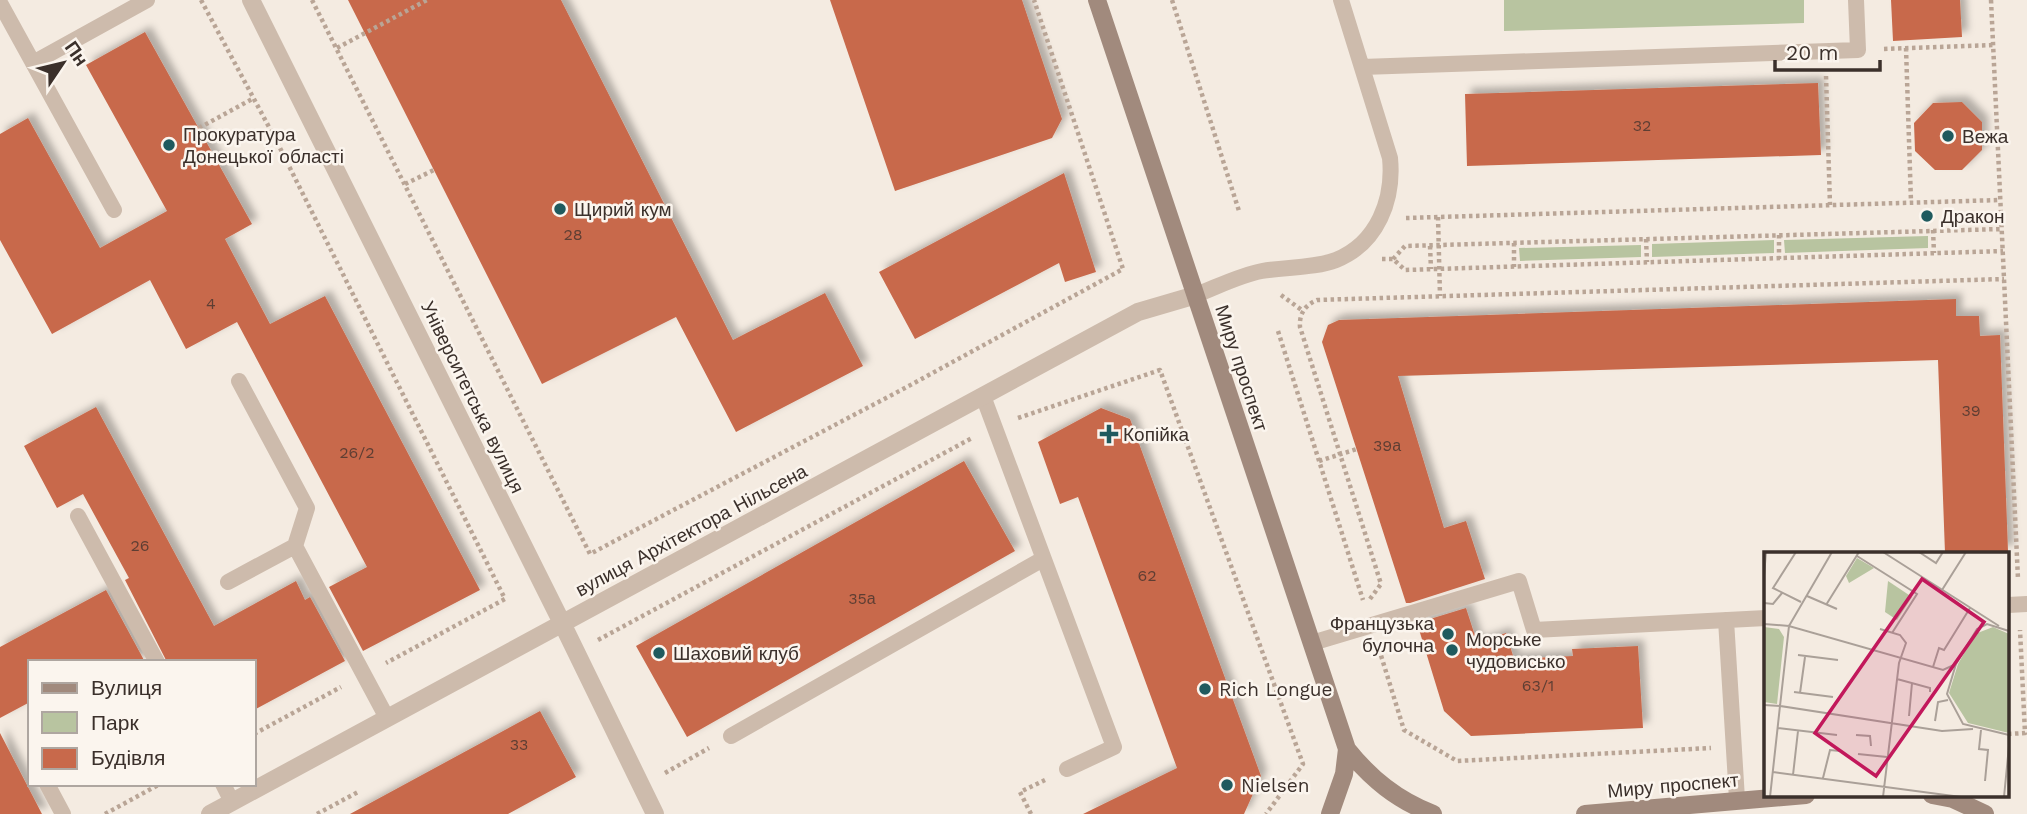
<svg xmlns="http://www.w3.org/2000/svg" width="2027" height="814" font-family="'Work Sans',sans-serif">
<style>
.green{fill:#b8c4a0}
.building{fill:#c8694b;filter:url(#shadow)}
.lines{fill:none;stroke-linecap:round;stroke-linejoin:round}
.path{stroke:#b9a596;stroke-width:4.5;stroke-dasharray:3.5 3.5;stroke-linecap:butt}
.service{stroke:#cdbbac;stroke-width:16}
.minor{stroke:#cdbbac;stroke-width:18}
.secondary{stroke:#a18a7d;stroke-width:18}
.poi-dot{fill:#1f5a5e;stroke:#fbf5ee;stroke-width:2.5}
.labels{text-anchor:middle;stroke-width:5;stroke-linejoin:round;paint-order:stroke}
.number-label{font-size:16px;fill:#5e3e33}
.poi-label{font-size:19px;fill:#3b302b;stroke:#fbf5ee;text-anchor:start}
.street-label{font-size:19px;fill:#3b302b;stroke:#fbf5ee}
.inset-road{fill:none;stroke:#aaa098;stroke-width:2}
.view{fill:#c2185b;fill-opacity:0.15;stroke:#c2185b;stroke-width:3.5}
.inset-edge{fill:none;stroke:#3b302b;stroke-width:3.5}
</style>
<defs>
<filter id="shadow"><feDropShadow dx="6" dy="-6" stdDeviation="3.5" flood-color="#0004"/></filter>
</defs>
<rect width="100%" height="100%" fill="#f4ebe1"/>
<!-- green -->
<path class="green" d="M1504,0H1804V23L1504,31Z
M1928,236V248L1785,253L1784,240Z
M1774,240V253L1652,257V244Z
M1641,245V257L1520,261L1519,248Z"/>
<!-- building -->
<path class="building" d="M348,0H561L733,340L825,293L863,366L736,432L676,317L542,384Z
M830,0H1022L1062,119L1052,138L895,191Z
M1891,0H1960L1962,37L1893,41Z
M145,32L252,224L225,239L270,324L325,296L480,590L363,651L329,587L367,567L237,322L186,349L150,280L52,334L0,240V134L28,118L100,248L167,211L86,65Z
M1818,83L1821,155L1467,166L1465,94Z
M1962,102L1982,122V150L1962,170H1935L1915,151L1914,123L1933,103Z
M1064,173L1096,272L1065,282L1059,263L915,339L879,272Z
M1956,299V316H1979L1980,336L2000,335L2008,551L1945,553L1938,360L1398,376L1444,528L1466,521L1485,579L1410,603H1406L1322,342L1328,325L1339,320Z
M96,407L214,626L296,581L305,600L310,597L345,661L254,710V662H167L125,580L129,578L83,494L57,508L24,446Z
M1101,408L1130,419L1261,776L1244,814H1083L1177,768L1078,497L1060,504L1038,442Z
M964,461L1015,551L687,737L636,646Z
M106,590L145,662H30V702L0,718V647Z
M1466,608L1477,642L1506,633L1514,659L1573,656L1572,649L1638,646L1643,728L1471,736L1444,711L1417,623Z
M540,711L576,777L508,814H350Z
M0,733L42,814H0Z"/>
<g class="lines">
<!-- path -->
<path class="path" d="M201,0L277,142L505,599L386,663
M312,0L590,554L905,388L1123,269L1034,0
M1172,0L1239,211
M1991,0L2018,579
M337,48L427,0
M1906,48L1911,202
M1884,49L1993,45
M1826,76L1830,205
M199,128L254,98
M405,184L434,170
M1438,217L1440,296
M1406,218L2000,200
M1933,230L1934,253
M1779,235V259
M1646,239L1647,262
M1514,243V267
M1430,246L1431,269
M1382,259H1393L1405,270L2003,251
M1393,259L1405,246L2002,229
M1281,295L1303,311
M1278,331L1363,600
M1018,418L1160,370L1303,764L1266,814
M1319,461L1357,449
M1370,599L1381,584L1300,327C1299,314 1305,305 1317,300L2004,279
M598,640L972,438
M1379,649L1404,730L1457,761L1711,748
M254,734L341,687
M2008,734L2025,733L2020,630
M665,773L709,748
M105,814L160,784
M317,814L358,792
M1031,814L1020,792L1045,780"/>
<!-- service -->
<path class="service" d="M0,3L114,210
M33,63L147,0
M1362,67L1858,50L1856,0
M1196,295C1217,287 1240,275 1262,271C1284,267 1316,268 1336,260C1378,243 1394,199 1390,158L1341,0
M983,396L1114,747L1067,769
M78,516L157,662
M295,546L387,718
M228,582L295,546L307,508L239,381
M2008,605L2027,604
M1726,620L1737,799
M1312,643L1519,581L1534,630L1766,618
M731,736L1043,559
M47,784L63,814
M223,784L232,802"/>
<!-- minor -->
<path class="minor" d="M251,0L562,623L655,814
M210,814L1138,312L1196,295"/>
<!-- secondary -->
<path class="secondary" d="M1097,0L1347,749C1371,779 1397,800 1433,814
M1932,795L1953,799L1985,814
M1330,814L1344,774L1347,749
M1585,814L1806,795"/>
</g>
<!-- markers -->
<g class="poi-dot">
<circle cx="1948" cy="136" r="7"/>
<circle cx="169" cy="145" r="7"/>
<circle cx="560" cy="209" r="7"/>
<circle cx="1927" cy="216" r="7"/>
<path d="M1105.5 423.5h7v7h7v7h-7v7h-7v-7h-7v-7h7z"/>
<circle cx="1448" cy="634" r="7"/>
<circle cx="1452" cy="650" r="7"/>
<circle cx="659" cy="653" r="7"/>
<circle cx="1205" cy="689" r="7"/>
<circle cx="1227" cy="785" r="7"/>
</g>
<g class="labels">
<!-- number labels -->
<g class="number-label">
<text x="1642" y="131">32</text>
<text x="573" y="240">28</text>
<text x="211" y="309">4</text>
<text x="1971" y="416">39</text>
<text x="1387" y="451">39а</text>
<text x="357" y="458">26/2</text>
<text x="140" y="551">26</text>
<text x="1147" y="581">62</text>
<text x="862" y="604">35а</text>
<text x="1538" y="691">63/1</text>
<text x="519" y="750">33</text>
</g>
<!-- poi labels -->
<g class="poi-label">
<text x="183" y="141">Прокуратура<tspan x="183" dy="22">Донецької області</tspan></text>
<text x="1962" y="143">Вежа</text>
<text x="574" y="216">Щирий кум</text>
<text x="1941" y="223">Дракон</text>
<text x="1123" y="441">Копійка</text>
<text x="1434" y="630" text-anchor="end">Французька<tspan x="1434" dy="22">булочна</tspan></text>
<text x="1466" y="646">Морське<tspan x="1466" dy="22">чудовисько</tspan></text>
<text x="673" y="660">Шаховий клуб</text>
<text x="1219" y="696">Rich Longue</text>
<text x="1241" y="792">Nielsen</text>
</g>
<!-- street labels -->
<g class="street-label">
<text transform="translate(1242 368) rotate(72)" y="7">Миру проспект</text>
<text transform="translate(473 397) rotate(64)" y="7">Університетська вулиця</text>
<text transform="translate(691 530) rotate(-28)" y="7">вулиця Архітектора Нільсена</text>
<text transform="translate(1673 785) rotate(-5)" y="7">Миру проспект</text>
</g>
</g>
<!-- overview -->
<g transform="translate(1764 552)">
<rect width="245" height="245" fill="#f4ebe1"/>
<path d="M93,6L110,16L85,31L82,24ZM124,29L148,45L133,68L121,60ZM0,75L15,77L20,85L13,152L0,150ZM229,75L245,82V181L204,171L185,141L194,112L211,82Z" fill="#b8c4a0"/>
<path class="inset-road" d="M32,0L9,36L37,50M119,0L235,74M155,0L172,11L179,0M93,4L153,42L128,81M0,24L2,0M178,38L202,0M43,44L73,57M0,51L9,52L18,41M62,53L95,0M0,72L25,74L68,0M116,77L136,83L142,91L135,111L119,245M245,79L223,72L213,77L192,112L183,142L199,172L245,183M34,103L74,108M169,115L175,96L180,98L206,56M133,127L166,136V140M30,140L69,145M36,141L41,105M0,153L16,154L25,74L179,118L192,112M145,164L148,131M171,169L174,150L184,148M13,176L73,183M217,178L215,197L224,198L221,229M92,183L106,184L107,194M94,202L123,205M9,220L197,245M29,223L34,179M59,226L66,198L76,199M6,245L16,154L178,179L209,177M240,245L245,194"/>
<path class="view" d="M158,27L220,70L112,224L51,181Z"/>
<rect width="245" height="245" class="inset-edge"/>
</g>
<!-- legend -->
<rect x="28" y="660" width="228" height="126" fill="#fbf5ee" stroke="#aea6a0" stroke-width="2"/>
<rect x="42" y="683" width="35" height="10" fill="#a18a7d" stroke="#aea6a0" stroke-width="2"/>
<text x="91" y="695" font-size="21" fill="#3b302b">Вулиця</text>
<rect x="42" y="712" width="35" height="21" fill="#b8c4a0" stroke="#aea6a0" stroke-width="2"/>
<text x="91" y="730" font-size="21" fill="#3b302b">Парк</text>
<rect x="42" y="748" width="35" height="21" fill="#c8694b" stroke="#aea6a0" stroke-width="2"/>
<text x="91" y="765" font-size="21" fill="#3b302b">Будівля</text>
<!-- north arrow -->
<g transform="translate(63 63) rotate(55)" stroke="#fbf5ee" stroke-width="5" paint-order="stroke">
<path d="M0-5L12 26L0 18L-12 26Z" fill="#3b302b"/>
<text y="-10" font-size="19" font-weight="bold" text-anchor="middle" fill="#3b302b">Пн</text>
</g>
<!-- scale -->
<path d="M1775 60v10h105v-10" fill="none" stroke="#3b302b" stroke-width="3.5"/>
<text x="1786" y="60" font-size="21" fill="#3b302b" stroke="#fbf5ee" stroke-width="5" paint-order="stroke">20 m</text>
</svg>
